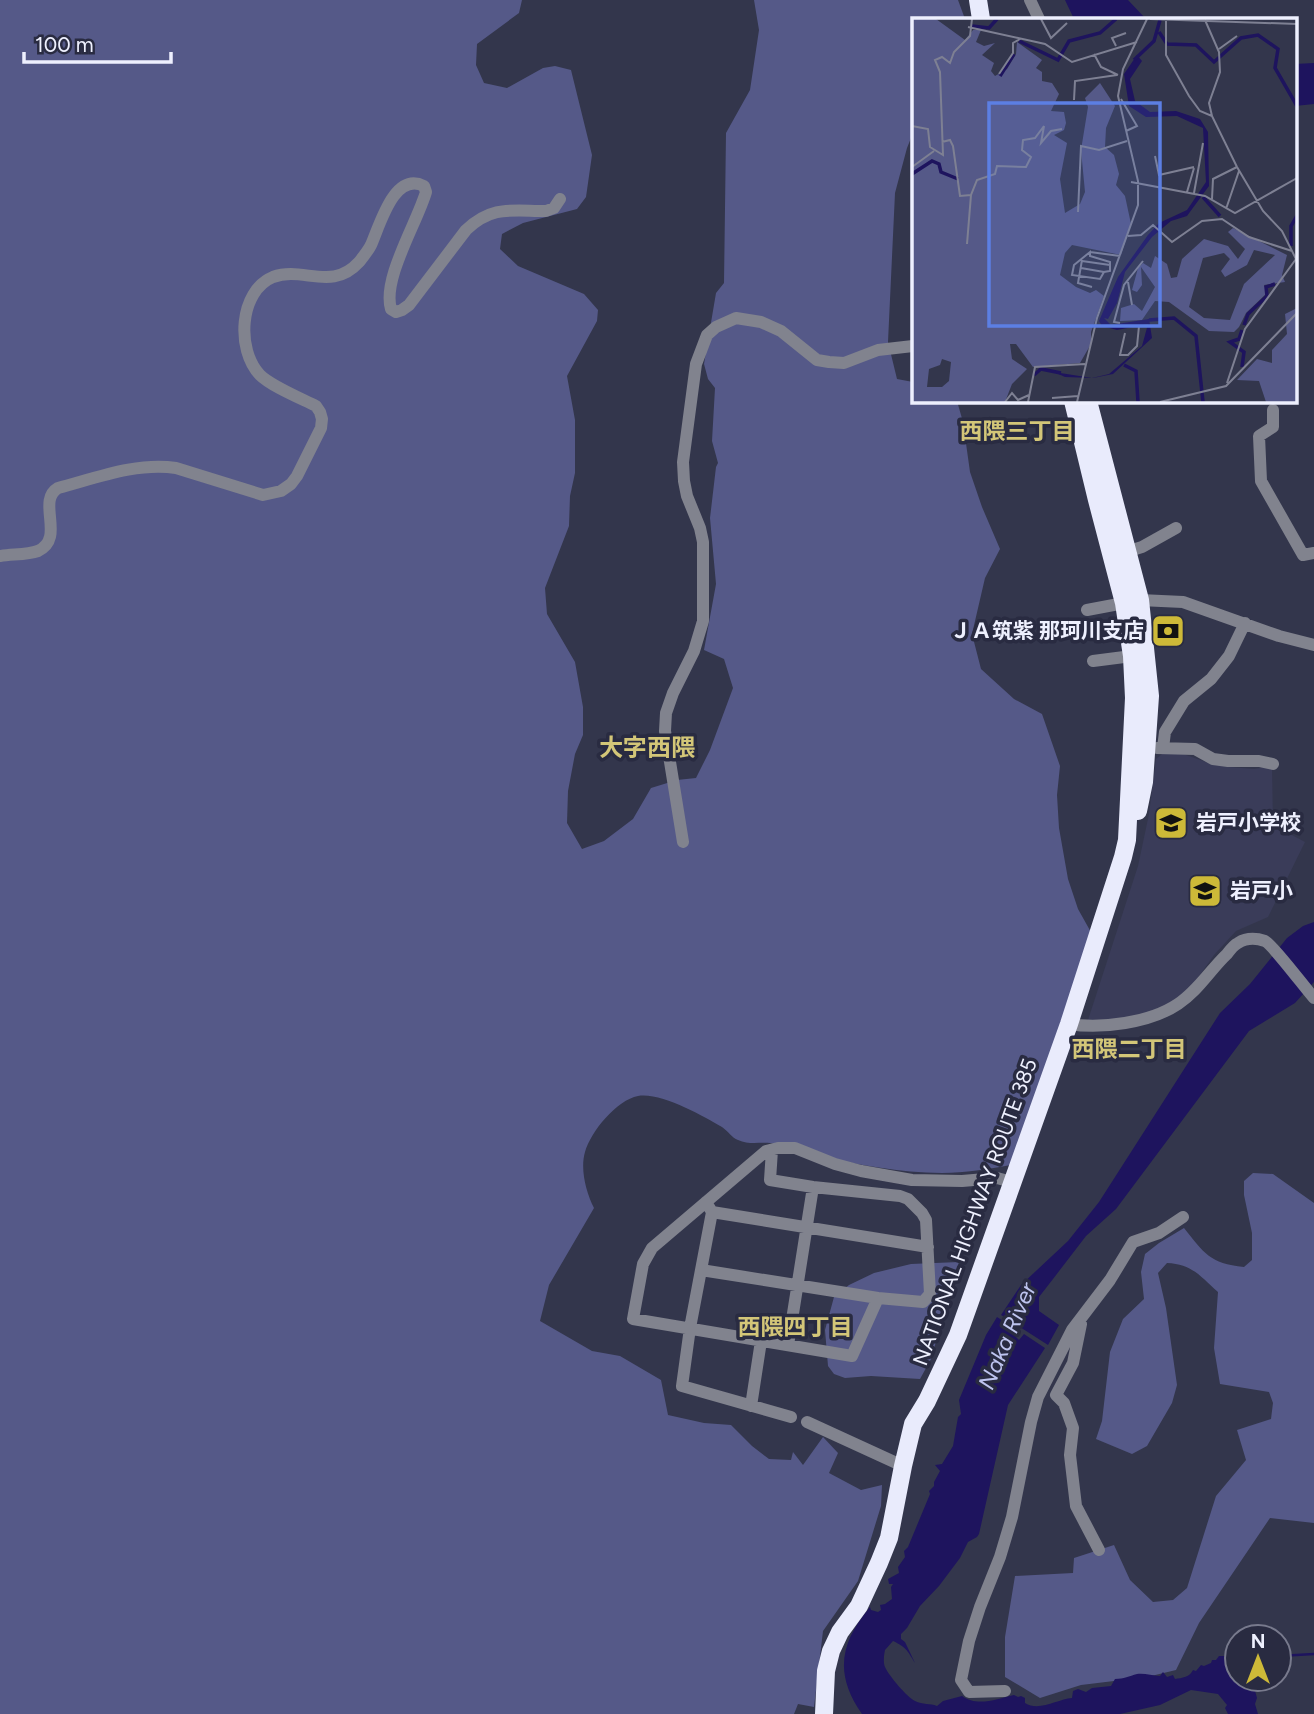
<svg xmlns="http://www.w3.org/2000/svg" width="1314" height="1714" font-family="Figtree,'Noto Sans JP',sans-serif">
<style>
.built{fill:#3a3c59}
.green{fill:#555988}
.water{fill:#1e145e}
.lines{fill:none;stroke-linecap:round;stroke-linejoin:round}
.stream{stroke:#1e145e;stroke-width:2.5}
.minor{stroke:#81838e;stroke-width:12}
.highway{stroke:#e9ebfc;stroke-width:18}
.labels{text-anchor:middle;stroke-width:7;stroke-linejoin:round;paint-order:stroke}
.poi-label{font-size:21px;font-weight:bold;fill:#eef0fe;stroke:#292b41;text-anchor:start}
.street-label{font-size:21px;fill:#eef0fe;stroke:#292b41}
.neighbourhood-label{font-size:23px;font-weight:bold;fill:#d3c678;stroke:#292b41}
.water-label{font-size:23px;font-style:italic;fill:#bec4ef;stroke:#292b41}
.quarter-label{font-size:24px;font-weight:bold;fill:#d3c678;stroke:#292b41}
.inset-river{fill:none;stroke:#1e145e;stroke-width:3.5}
.inset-road{fill:none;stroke:#7e8093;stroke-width:2}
.view{fill:#5c7fe3;fill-opacity:0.15;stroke:#5c7fe3;stroke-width:3.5}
.inset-edge{fill:none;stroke:#eef0fe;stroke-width:3.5}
</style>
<rect width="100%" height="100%" fill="#33364c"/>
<!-- built -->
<path class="built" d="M1162,754H1183L1215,765L1229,767L1254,769L1272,766L1273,825L1305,842L1268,917L1236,931L1214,955L1188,992L1164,1007L1129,1019L1088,1020L1138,866L1149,814L1156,759Z"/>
<!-- green -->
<path class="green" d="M0,0H522L519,13L477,44L476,65L484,83L507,88L543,68L555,66L571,70L592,155L586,197L577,209L523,223L502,234L500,249L518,266L584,294L598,310L597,321L567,376L575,420V473L570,496L569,526L545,588L547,614L575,662L583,707V735L575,754L568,791L567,823L582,849L604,841L633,819L651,788L677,780L696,778L710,750L733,688L724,659L704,650L716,584L710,518L716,467L718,463L712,441L715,388L708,379L704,364L716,293L724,283L726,133L750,90L759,30L754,0H958L965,19H913V133L907,148L895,193L888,342L897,379L913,382V401H957L963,422L970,472L982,507L1000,549L985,578L972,634L981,669L1014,699L1042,714L1060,766L1057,795L1059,828L1068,879L1078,909L1092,934L1011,1165C988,1169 965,1173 942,1173C900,1173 857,1164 816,1156C800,1153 785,1145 770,1143C759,1142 749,1145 738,1140C732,1138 728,1131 722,1127C703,1116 661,1092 638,1096C617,1100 591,1131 585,1152C580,1169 586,1192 594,1208L549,1285L540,1321L592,1351L620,1356L661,1380L668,1415L704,1423L731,1425L752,1446L769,1459L791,1460L793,1452L803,1465L823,1437L838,1453L829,1473L861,1490L882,1485L881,1506L858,1581L823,1631L814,1707L798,1704L794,1714H0Z
M1253,1173L1273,1174L1314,1203V1523L1270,1518L1199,1623L1176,1670L1147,1677L1081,1685L1040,1698L1005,1677V1637L1015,1576L1073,1573L1074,1558L1114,1545L1130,1580L1153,1602L1173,1600L1187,1588L1216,1496L1246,1460L1237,1430L1271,1419L1273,1403L1269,1392L1220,1384L1214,1348L1218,1292C1200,1276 1192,1264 1167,1263L1158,1273L1166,1308L1177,1385L1172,1403L1147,1446L1132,1454L1096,1439L1102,1421L1110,1352L1123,1319L1144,1299L1141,1272L1145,1254L1159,1243L1184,1228C1205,1254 1209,1263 1244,1267L1252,1260V1233L1244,1195V1181Z
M959,1262L931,1359L920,1379L871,1376L845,1378L834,1374L828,1366L825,1330L834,1297L849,1285L874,1273L911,1264Z"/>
<!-- water -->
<path class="water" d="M1065,0H1128L1146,19H1074Z
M1314,63V104L1295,106V64Z
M1314,922V982L1295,1003L1249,1031L1116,1209L1086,1236L1053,1279L1039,1297V1311L1059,1325L1048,1345L1001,1315L1021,1285L1068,1241L1099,1202L1220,1013L1250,984L1287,938L1303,926Z
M997,1317L1019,1331L1016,1337L1019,1340L1024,1334L1045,1348L1008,1405L979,1534L977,1537L968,1542L960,1558L939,1586L920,1606L907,1628L901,1634V1639L905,1642L915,1663C907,1650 906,1647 893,1641L885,1650C884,1655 883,1662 885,1667C889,1676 907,1697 915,1701C923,1705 930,1703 937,1706L943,1701L962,1696C977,1707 997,1699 1014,1695L1018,1697L1021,1696L1025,1698V1703C1039,1712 1058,1699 1072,1698L1073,1691L1078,1689L1086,1692L1092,1688L1111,1686L1115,1679C1124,1679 1129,1676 1137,1674C1145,1673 1152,1676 1160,1676L1163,1672L1167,1677L1173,1675L1175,1679C1182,1678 1190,1677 1193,1670L1196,1671L1201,1665L1204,1666L1211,1663L1212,1660H1216L1219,1656H1229L1234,1666L1237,1667V1679H1245L1250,1686L1254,1687L1257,1698L1255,1704L1258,1714H1228L1225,1708L1227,1705L1218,1694L1191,1690L1160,1705L1120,1714H862C834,1674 840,1643 870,1607L871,1610L878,1612L881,1610L880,1605L885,1604L892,1599L891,1587L893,1584H889L888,1579L899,1573L898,1567L905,1557L904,1551L908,1547L930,1494L929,1491L934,1486V1482L940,1471L935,1465L942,1464L953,1446L958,1417L961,1414L959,1400L986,1335Z"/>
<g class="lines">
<!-- stream -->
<path class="stream" d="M1279,1656L1314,1654"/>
<!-- minor -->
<path class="minor" d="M1030,0L1039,19
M1273,410V427L1259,436L1261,481L1303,555L1314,553
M1129,551L1142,547L1176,528
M0,556C12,554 27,555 38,551C66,538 36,501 58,488C96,478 137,462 176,468L263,495L281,491L291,484L297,476L321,428L322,419L320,412L316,406C300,398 271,386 260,375C236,350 239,291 273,277C303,266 332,292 359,262C363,257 368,251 371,245C380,225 394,171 424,186L426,192C417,223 382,279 391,309L396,312L402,310L409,305L466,230C492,205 512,211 546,211L554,208L560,199
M1087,610L1140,600L1183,602L1279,636L1314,645
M1093,661L1132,656
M1157,748L1195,749L1213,759L1228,761H1259L1273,764
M1163,748L1165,732L1184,701L1211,679L1229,656L1245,623
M683,842L665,731L666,713L673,693L694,651L703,621V542L700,528L687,496L684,481L683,462L696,364L707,335L716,327L736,318L761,322L781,331L817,360L829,362L844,363L878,350L913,346
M1069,1024C1101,1029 1150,1023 1178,1004C1198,991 1210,970 1227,954C1230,950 1234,945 1238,943C1246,938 1256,938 1265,941C1273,945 1305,988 1314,998
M706,1202L712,1212L690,1328L682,1386L791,1417
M712,1212L928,1247
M701,1270L878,1298L923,1302L930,1294L926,1220L922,1213L908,1199L900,1196L813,1187L770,1180L772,1150
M878,1298L852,1356L633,1319L643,1264L652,1248L766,1151L778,1148H795L835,1164L861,1171L912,1180L962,1181L997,1178L1012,1182
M1081,1324L1073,1363L1056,1395L1064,1403L1073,1428L1070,1455L1076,1506L1099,1550
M788,1345L813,1187
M751,1406L761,1341
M807,1422L903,1466
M1005,1691L969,1692L961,1680L969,1641L980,1607L1000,1557L1012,1517L1031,1422L1038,1397L1072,1330L1110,1280L1133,1242L1159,1233L1183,1217"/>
<!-- highway -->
<path class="highway" d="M978,0L981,19
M1088,401L1140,600L1150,696L1144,782L1138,811
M824,1714L826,1671L831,1651L840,1632L859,1606L879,1563L889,1538L903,1466L913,1424L927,1401L958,1335L1069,1024L1123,857L1127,840L1134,698L1132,656L1124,603L1097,500L1073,401"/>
</g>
<!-- icons -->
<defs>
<symbol id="bank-square" viewBox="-11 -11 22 22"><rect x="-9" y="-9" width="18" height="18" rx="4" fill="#cdb938" stroke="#292b41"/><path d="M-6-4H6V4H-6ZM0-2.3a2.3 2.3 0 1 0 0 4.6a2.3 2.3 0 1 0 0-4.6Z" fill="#111"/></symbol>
<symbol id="school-square" viewBox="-11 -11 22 22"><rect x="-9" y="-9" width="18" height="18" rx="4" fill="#cdb938" stroke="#292b41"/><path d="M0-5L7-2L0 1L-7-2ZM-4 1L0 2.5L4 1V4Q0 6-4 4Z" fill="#111"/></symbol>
</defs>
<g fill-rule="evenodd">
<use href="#bank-square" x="1149" y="612" width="38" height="38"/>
<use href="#school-square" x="1152" y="804" width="38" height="38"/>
<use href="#school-square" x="1186" y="872" width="38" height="38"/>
</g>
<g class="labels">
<!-- poi labels -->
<g class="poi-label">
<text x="1144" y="638" text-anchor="end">ＪＡ筑紫 那珂川支店</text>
<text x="1196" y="830">岩戸小学校</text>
<text x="1230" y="898">岩戸小</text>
</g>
<!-- street labels -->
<g class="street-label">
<text transform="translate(975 1212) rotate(-70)" y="7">NATIONAL HIGHWAY ROUTE 385</text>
</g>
<!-- neighbourhood labels -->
<g class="neighbourhood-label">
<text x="1017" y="439">西隈三丁目</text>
<text x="1129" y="1057">西隈二丁目</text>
<text x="795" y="1335">西隈四丁目</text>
</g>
<!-- water labels -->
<g class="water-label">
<text transform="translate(1007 1336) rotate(-67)" y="8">Naka River</text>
</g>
<!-- quarter labels -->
<g class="quarter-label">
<text x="647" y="756">大字西隈</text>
</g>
</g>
<!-- overview -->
<g transform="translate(912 18)">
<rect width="385" height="385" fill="#33364c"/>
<path d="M0,1H24L53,22L61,12H69L64,24L72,28L83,25L70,37L82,45L79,53L83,58L95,51L104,36L105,24L130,42L124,50L130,54V63L140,65L147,76L139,93L152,94L154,105L152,112L142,117L155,125L148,161L153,195L168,186L173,174L169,132L176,89L173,80L188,65L203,88L194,110L193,129L202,137L207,156L204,167L213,178L219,206L209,237L160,227L153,235L148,257L164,269L178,275L184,272L192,278L179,314V326L168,345L121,349L104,326H98L100,341L115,351L100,366L93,384H0ZM30,341L39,344L37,363L30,369H15L17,351L28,347ZM321,210L375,237L370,257L373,264L352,267L355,275L334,295L327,309L322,314L297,313L257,284L243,283L230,302L208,303L209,290L222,286L230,293L243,269L229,249L230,267L225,274L220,272L226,250L231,245L239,250L243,238L255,246L259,260L265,259L270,241L292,221L316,228L326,241L333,231L316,214ZM342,232L363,237L332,266L318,302L292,300L277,289L291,240L312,235L318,241L309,253L313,259L335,247ZM385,290V384H354L347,363L325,362L345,341L360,345V332L375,316L373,296Z" fill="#555988" fill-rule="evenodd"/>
<path d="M225,37L230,43L218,61L223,83L238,94L264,93L288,101L296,114L297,168L275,198L259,203L240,219L213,254L205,285L196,301L192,300L199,307L237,301L240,320L201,356L181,360L153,359L142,354L180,360L197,356L230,328L236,306L205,312L190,308L187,303L206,259L236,217L247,205L275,192L294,164L291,110L265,98L234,99L217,88L212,56Z" fill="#1e145e"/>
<path class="inset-river" d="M60,8L77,10L85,1M247,14L255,26L284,27L302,44L329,20L346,17L366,31L363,50L385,88M107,23L146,42L157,23L188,15L204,1M222,42L242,23L248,2M88,58L102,36M0,156L20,143L27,146L29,154L46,161M291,179L308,198M379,228V208L385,198M237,302L262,300L284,318L291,384M332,307L336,296L355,278L354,269L363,266M212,347L224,353L226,384M330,349L332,334L318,324L327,321L330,312M122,357L129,351L149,355"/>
<path class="inset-road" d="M129,1L139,20L155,5M238,1L385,6M254,2V37L277,78L288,93L300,98L325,149L351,193L370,213L384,241M293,2L307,34L308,54L297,85L300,98M56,9L133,26L160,44L225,24M204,28L200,20L214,15M307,31L325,18M182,36L189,49L206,57M87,56L101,35V25L108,21M209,81L225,108L214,113M162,82L163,63L205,57M0,108L16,111L18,129L31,137L28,54L23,42L30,39L38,45L42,34L58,18L60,1M30,124L38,122L41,128L48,178L59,177M243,138L247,157L282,149M0,149L22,133M219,164L293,178L323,195L385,160M275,174L282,150M282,175L291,125M300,181L301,161L325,149M314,191L327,153M166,194L169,128L187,132L215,123M216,218L229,217L241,207L260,224L290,203L310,201L337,219L380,233M55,226L59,177L65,162L83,156L85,148L114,149L119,139L110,132L111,122L123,120L132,108L129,125L139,113L150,111M178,234V238L198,244V253L192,254L188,261L160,257L162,247ZM178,234L208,238M170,242L166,265L180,269M170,243L198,247M169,250L192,254M216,264L220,287M208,305L202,304L212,267L231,243M207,337H216L225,328L227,308M208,337L213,315M315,365L333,311L384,241M140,380L166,378M93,384L100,375L106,382L117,377M116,384L123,349L173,346M165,384L185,300L226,187V163L206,78L211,51L235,1M248,384L314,368L385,295"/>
<path class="view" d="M77,85H248V308H77Z"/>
<rect width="385" height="385" class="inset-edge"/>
</g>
<!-- north arrow -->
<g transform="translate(1258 1658)"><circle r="33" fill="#292b41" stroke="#787a8d" stroke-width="2"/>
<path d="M0-5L12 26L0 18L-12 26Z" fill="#cdb938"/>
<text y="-10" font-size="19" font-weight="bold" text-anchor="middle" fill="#eef0fe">N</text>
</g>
<!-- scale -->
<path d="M24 52v10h147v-10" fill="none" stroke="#eef0fe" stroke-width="3.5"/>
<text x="35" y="52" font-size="21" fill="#eef0fe" stroke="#292b41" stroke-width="5" paint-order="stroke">100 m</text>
</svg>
